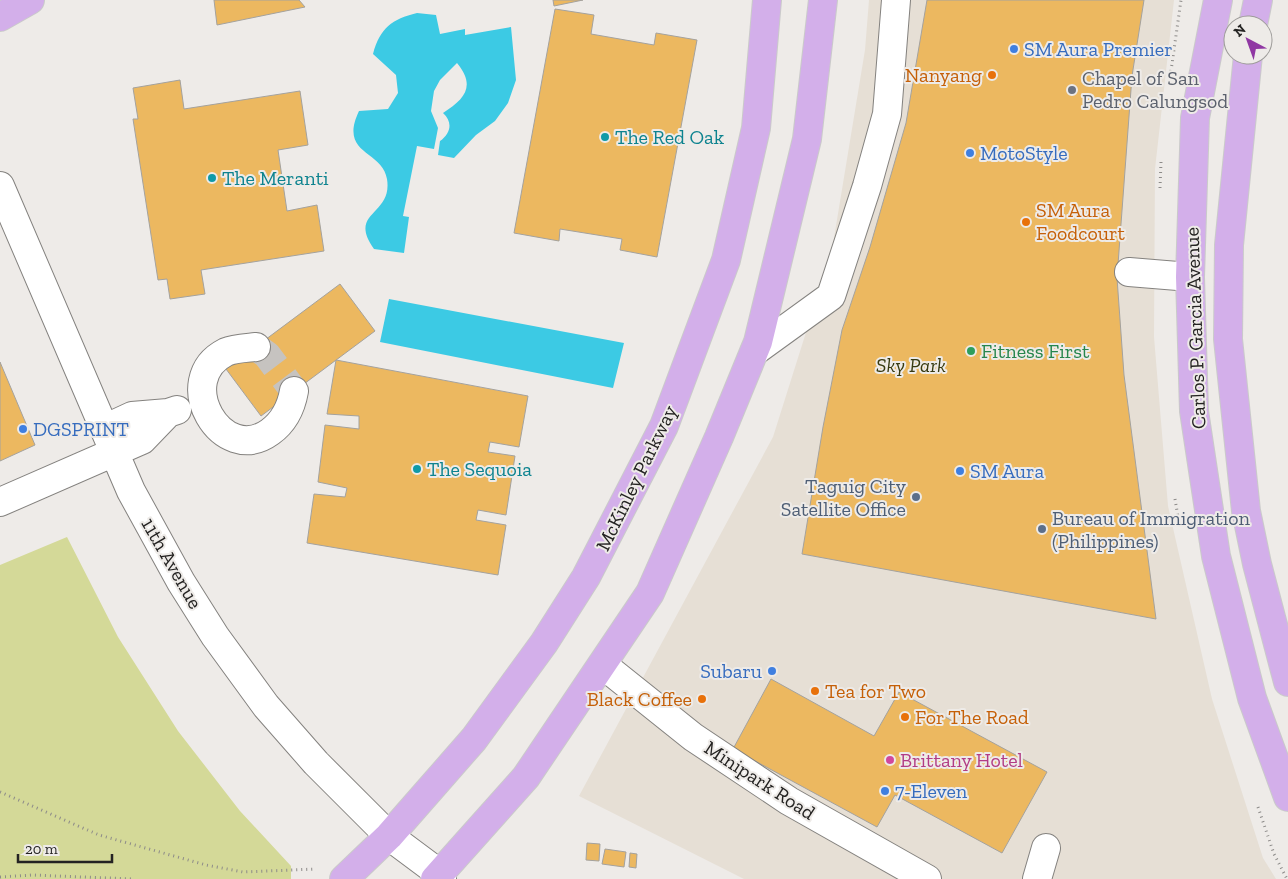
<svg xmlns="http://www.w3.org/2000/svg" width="1288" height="879" font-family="'Zilla Slab',serif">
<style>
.built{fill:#e6dfd5}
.green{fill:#d4d998}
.water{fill:#3ccae4}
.building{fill:#ecb860;stroke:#a4a29e}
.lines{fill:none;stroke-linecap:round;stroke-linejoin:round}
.minor-tunnel{stroke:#c6c3c0;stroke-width:28;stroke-dasharray:28 14;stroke-linecap:butt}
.minor-casing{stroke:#84827f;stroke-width:30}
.major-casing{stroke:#cacaca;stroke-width:30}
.path{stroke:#8d8b89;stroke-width:3;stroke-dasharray:1 4;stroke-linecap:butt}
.minor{stroke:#fff;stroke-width:28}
.major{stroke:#d3afea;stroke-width:28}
.shop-dot{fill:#3f7fe0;stroke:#eeebe8;stroke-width:2}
.food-dot{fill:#e8710a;stroke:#eeebe8;stroke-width:2}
.worship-dot{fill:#6b7280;stroke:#eeebe8;stroke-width:2}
.culture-dot{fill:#0f9aa8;stroke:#eeebe8;stroke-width:2}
.leisure-dot{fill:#2e9e5b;stroke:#eeebe8;stroke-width:2}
.service-dot{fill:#5c6f8a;stroke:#eeebe8;stroke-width:2}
.hotel-dot{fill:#d1479c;stroke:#eeebe8;stroke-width:2}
.labels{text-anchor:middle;stroke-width:4;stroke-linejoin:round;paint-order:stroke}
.shop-label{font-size:20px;fill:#366cbe;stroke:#eeebe8;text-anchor:start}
.food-label{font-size:20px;fill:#c56008;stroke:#eeebe8;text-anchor:start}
.worship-label{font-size:20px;fill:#5b616d;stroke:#eeebe8;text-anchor:start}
.culture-label{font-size:20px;fill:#0d838f;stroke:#eeebe8;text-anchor:start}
.street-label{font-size:20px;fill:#242322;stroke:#eeebe8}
.leisure-label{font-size:20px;fill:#27864d;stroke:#eeebe8;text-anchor:start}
.park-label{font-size:20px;font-style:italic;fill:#373a10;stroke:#eeebe8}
.service-label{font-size:20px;fill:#4e5e75;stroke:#eeebe8;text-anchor:end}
.hotel-label{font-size:20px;fill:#b23c85;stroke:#eeebe8;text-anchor:start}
</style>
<rect width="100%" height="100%" fill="#eeebe8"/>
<!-- built -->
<path class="built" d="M869,0H1174L1155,169L1154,337L1168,506L1212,699L1263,858L1276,879H744L579,796L773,437L832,250L865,50Z"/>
<!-- green -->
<path class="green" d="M67,537L118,637L178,731L240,811L291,866V879H0V565Z"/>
<!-- water -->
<path class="water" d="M417,13L436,15L440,34L465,29V35L511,27L516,80L508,103L495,121L476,135L454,158L438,155L440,141C451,133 453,122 443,113C465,99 476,86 457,63L440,80L434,91L431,111L438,128L434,149L417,146L403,216L409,217L404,253L374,249C347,211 393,216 387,179C383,150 338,155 359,111L388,109L398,93L396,75L373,54C380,28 392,19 417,13Z
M389,299L624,343L613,388L380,342Z"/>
<!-- building -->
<path class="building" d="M214,0H299L305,7L217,25Z
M553,0H583L554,6Z
M927,0H1144L1132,76L1117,278L1124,375L1156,619L802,554L823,427L842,330L870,247L906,123Z
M555,9L594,15L591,34L654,45L656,33L697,40L657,257L620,250L622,239L560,229L559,241L514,233Z
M180,80L184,109L300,91L308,145L278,150L287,211L317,205L324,251L201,270L205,294L170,299L167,279L158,280L133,119H138L133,88Z
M340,284L375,331L261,416L226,369Z
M336,360L528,396L519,447L490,442L488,452L515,456L506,515L478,510L476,520L506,525L498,575L307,543L314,494L345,497L347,488L318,482L325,425L359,429V416L327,414Z
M0,362L35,445L0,461Z
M771,679L874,736L899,692L1047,772L1002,853L895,795L877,827L733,749Z
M587,843L600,844L599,861L586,860Z
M605,849L626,852L624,867L602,864Z
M630,853L637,854L636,868L629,867Z"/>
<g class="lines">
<!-- minor-tunnel -->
<path class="minor-tunnel" d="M256,347L267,355L294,391"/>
<defs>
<path id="minor" d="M0,186L131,491L181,582L215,636L266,706L316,763L389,836L440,874L442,879
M1129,272L1190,277
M256,347C247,348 235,348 226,352C171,380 222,467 270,432C284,422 291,408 294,391
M755,351L831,296L867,186L887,114L896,0
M104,429L132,416L168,413L177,410
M0,502L142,440L168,413
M603,665L693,737L789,801L927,879
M1037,879L1046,848"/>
<path id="major" d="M1218,0L1195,118L1190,277L1194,411L1216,556L1252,698L1288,797
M0,17L30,0
M1253,25L1258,0
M1248,55L1229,245L1228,339L1246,511L1257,564L1288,682
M344,879L389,836L474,739L544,643L586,577L664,426L726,260L756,128L767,0
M435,879L526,777L650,593L719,437L758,342L807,139L823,0"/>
</defs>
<!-- minor casing -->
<use href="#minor" class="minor-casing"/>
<!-- major casing -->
<use href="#major" class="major-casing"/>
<!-- path -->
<path class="path" d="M1171,71L1181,0
M1160,188L1161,162
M1175,499L1178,517
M0,792L99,835L206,865L243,872L316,869
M1258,807L1274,854L1287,879
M0,877L32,875L134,879"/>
<!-- minor -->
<use href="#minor" class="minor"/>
<!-- major -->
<use href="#major" class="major"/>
</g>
<!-- markers -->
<g class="shop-dot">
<circle cx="1014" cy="49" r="5"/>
<circle cx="970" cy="153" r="5"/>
<circle cx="23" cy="429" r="5"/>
<circle cx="960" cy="471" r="5"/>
<circle cx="772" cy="671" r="5"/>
<circle cx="885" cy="791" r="5"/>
</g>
<g class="food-dot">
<circle cx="992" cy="75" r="5"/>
<circle cx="1026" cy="222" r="5"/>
<circle cx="815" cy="691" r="5"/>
<circle cx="702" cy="699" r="5"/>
<circle cx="905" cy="717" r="5"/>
</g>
<circle class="worship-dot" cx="1072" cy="90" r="5"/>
<g class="culture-dot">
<circle cx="605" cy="137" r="5"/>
<circle cx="212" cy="178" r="5"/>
<circle cx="417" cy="469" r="5"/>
</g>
<circle class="leisure-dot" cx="971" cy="351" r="5"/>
<g class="service-dot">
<circle cx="916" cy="497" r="5"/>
<circle cx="1042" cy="529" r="5"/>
</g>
<circle class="hotel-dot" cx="890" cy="760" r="5"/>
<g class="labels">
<!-- shop labels -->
<g class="shop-label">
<text x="1024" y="56">SM Aura Premier</text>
<text x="980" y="160">MotoStyle</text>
<text x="33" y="436">DGSPRINT</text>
<text x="970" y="478">SM Aura</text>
<text x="762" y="678" text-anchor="end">Subaru</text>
<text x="895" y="798">7-Eleven</text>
</g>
<!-- food labels -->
<g class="food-label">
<text x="982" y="82" text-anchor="end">Nanyang</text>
<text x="1036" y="217">SM Aura<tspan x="1036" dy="23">Foodcourt</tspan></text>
<text x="825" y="698">Tea for Two</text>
<text x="692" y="706" text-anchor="end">Black Coffee</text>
<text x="915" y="724">For The Road</text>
</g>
<!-- worship labels -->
<g class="worship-label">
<text x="1082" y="85">Chapel of San<tspan x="1082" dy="23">Pedro Calungsod</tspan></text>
</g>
<!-- culture labels -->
<g class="culture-label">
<text x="615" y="144">The Red Oak</text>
<text x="222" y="185">The Meranti</text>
<text x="427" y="476">The Sequoia</text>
</g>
<!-- street labels -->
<g class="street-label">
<text transform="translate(1195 328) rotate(-92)" y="7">Carlos P. Garcia Avenue</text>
<text transform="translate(636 478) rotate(-64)" y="7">McKinley Parkway</text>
<text transform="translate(172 563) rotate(60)" y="7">11th Avenue</text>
<text transform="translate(760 780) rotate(33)" y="7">Minipark Road</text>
</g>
<!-- leisure labels -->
<g class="leisure-label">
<text x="981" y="358">Fitness First</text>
</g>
<!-- park labels -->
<g class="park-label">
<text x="911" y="372">Sky Park</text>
</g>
<!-- service labels -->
<g class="service-label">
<text x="906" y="493">Taguig City<tspan x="906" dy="23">Satellite Office</tspan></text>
<text x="1052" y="525" text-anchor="start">Bureau of Immigration<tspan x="1052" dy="23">(Philippines)</tspan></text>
</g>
<!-- hotel labels -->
<g class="hotel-label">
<text x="900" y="767">Brittany Hotel</text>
</g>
</g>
<!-- north arrow -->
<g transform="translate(1248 40) rotate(319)"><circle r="24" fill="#eeebe8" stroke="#9d9b99"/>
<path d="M0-4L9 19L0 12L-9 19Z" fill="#9037a3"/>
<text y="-8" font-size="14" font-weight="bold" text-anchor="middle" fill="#242322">N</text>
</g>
<!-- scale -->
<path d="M18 854v8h94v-8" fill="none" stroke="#242322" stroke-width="2.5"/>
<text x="25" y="854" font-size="15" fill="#242322" stroke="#eeebe8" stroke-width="4" paint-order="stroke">20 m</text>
</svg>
